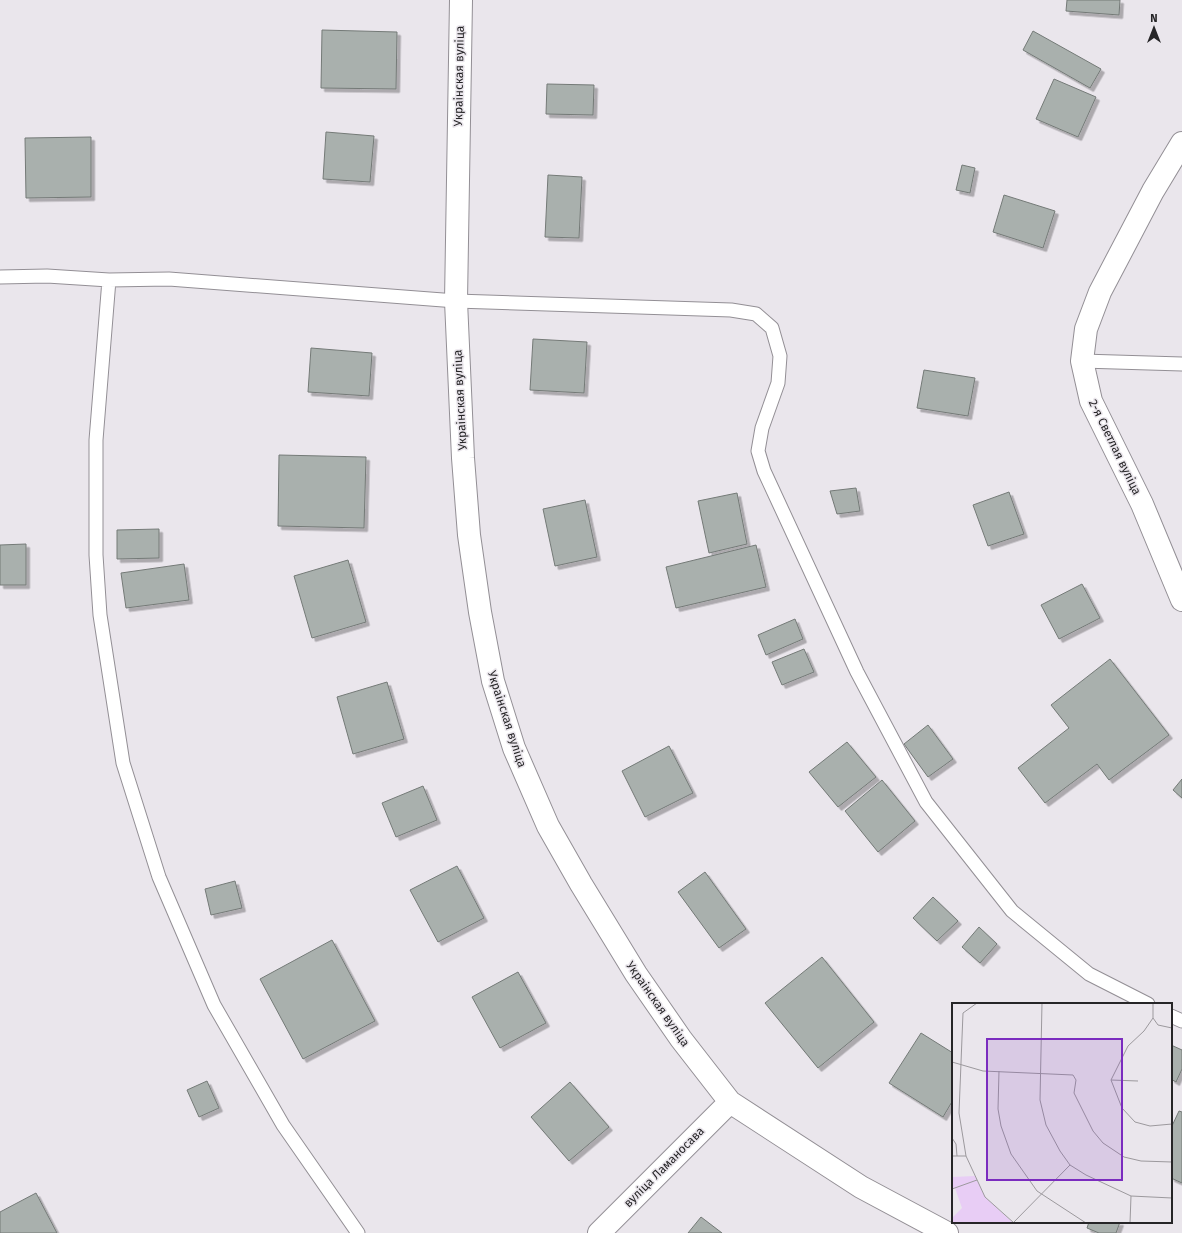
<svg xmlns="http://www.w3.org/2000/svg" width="1182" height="1233" font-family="'Fira Sans',sans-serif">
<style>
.building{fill:#a9b0ad;stroke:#747a77;filter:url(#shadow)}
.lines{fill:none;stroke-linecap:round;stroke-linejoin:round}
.service-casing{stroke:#938f95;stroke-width:15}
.minor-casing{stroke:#938f95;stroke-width:24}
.service{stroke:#fff;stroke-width:13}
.minor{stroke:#fff;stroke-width:22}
.labels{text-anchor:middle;stroke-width:3;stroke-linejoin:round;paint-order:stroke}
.street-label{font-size:12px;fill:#262527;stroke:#eae6ec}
.inset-road{fill:none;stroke:#9c999d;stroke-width:1}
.view{fill:#7b2cbf;fill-opacity:0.15;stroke:#7b2cbf;stroke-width:2}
.inset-edge{fill:none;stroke:#262527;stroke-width:2}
</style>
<defs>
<filter id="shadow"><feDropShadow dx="3.5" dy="3.5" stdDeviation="0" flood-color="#0004"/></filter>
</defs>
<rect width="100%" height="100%" fill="#eae6ec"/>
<!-- building -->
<path class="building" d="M1067,0H1120L1119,15L1066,11Z
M322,30L397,32L396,89L321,88Z
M1033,31L1101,69L1090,88L1023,50Z
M1054,79L1096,97L1078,137L1036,119Z
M547,84L594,85L593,115L546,114Z
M326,132L374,136L370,182L323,179Z
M91,137V197L26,198L25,138Z
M962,165L975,168L970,193L956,190Z
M548,175L582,177L579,238L545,237Z
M1004,195L1055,211L1043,248L993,232Z
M533,339L587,342L584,393L530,390Z
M311,348L372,353L369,396L308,392Z
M924,370L975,378L968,416L917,408Z
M279,455L366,457L364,528L278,526Z
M856,488L860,511L837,514L830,491Z
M1009,492L1024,534L988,546L973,505Z
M737,493L747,544L709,553L698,501Z
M585,500L597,557L555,566L543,509Z
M159,529V558L117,559V530Z
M26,544V585H0V545Z
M756,545L766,587L676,608L666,567Z
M348,560L366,622L312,638L294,576Z
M184,564L189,600L126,608L121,573Z
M1082,584L1100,618L1059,639L1041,605Z
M795,619L803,639L766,655L758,635Z
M804,649L814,672L782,685L772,662Z
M1110,659L1169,735L1109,780L1097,764L1045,803L1018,768L1069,728L1051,705Z
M387,682L404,739L353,754L337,697Z
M928,725L953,759L928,777L904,744Z
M847,742L876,777L838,807L809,772Z
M669,746L693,793L645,817L622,771Z
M1182,779V798L1173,790Z
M882,780L915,821L878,852L845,811Z
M423,786L437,820L396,837L382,803Z
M457,866L484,918L438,942L410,890Z
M705,872L746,929L719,948L678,892Z
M235,881L242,908L211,915L205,889Z
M933,897L958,921L937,941L913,918Z
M979,927L997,944L980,963L962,947Z
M332,940L375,1021L303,1059L260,979Z
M822,957L874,1022L818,1068L765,1003Z
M518,972L546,1023L500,1048L472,997Z
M921,1033L953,1053V1100L943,1117L889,1083Z
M1171,1045L1182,1050V1069L1176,1082L1171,1079Z
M207,1081L219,1108L199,1117L187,1090Z
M570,1082L609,1127L569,1161L531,1117Z
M1179,1111L1182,1112V1183L1171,1178V1128Z
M36,1193L57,1233H0V1212Z
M701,1217L722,1233H688Z
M1089,1222H1120L1116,1233H1099L1087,1228Z"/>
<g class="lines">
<defs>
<path id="service" d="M0,277L47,276L109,280L169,279L456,301L731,310L756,314L772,328L780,356L778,383L762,428L758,451L764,471L857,672L926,802L1012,911L1089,974L1148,1004
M109,280L96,440V555L100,615L123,763L159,877L214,1005L283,1125L358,1233
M1082,361L1182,364
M1171,1016L1182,1021"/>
<path id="minor" d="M461,0L456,301L463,458L469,535L480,612L493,681L514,748L548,826L581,884L636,974L681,1039L730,1102L861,1187L947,1233
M1182,143L1153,191L1100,292L1086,329L1082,361L1091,401L1142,504L1182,600
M599,1233L730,1102"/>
</defs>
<!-- service casing -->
<use href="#service" class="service-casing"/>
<!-- minor casing -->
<use href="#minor" class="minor-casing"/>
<!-- service -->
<use href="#service" class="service"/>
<!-- minor -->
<use href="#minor" class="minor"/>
</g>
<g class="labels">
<!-- street labels -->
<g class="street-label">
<text transform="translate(459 76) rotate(-89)" y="4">Украінская вуліца</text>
<text transform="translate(460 400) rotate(-93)" y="4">Украінская вуліца</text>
<text transform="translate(1115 447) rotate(64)" y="4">2-я Светлая вуліца</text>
<text transform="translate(507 719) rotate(72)" y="4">Украінская вуліца</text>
<text transform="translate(658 1004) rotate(55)" y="4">Украінская вуліца</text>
<text transform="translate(664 1167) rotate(-45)" y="4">вуліца Ламаносава</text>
</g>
</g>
<!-- overview -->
<g transform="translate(952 1003)">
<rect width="220" height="220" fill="#eae6ec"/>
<path d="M23,173L33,194L61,220H1L0,215L10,205L3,185L0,186V174Z" fill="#e8cdf5"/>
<path class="inset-road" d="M25,0L11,10L7,110L14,153L33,194L62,220M90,0L88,97L94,122L108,148L118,162L134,172L179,193L220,195M201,0V15L192,28L176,43L159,77L170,105L183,119L198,123L220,121M201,15L206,22L220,25M0,59L31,68L121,72L124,77L122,90L141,128L151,140L172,154L189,158L220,159M47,68L46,106L49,123L59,151L85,188L134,220M159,77L186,78M0,135L4,141L5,153M0,153H14M0,186L25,177M61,220L118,162M178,220L179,193"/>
<path class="view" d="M35,36H170V177H35Z"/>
<rect width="220" height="220" class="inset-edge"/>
</g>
<!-- north arrow -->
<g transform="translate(1154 28)" stroke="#eae6ec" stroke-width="3" paint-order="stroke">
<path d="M0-3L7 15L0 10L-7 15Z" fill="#262527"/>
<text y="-6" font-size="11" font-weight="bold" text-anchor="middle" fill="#262527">N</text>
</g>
</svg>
